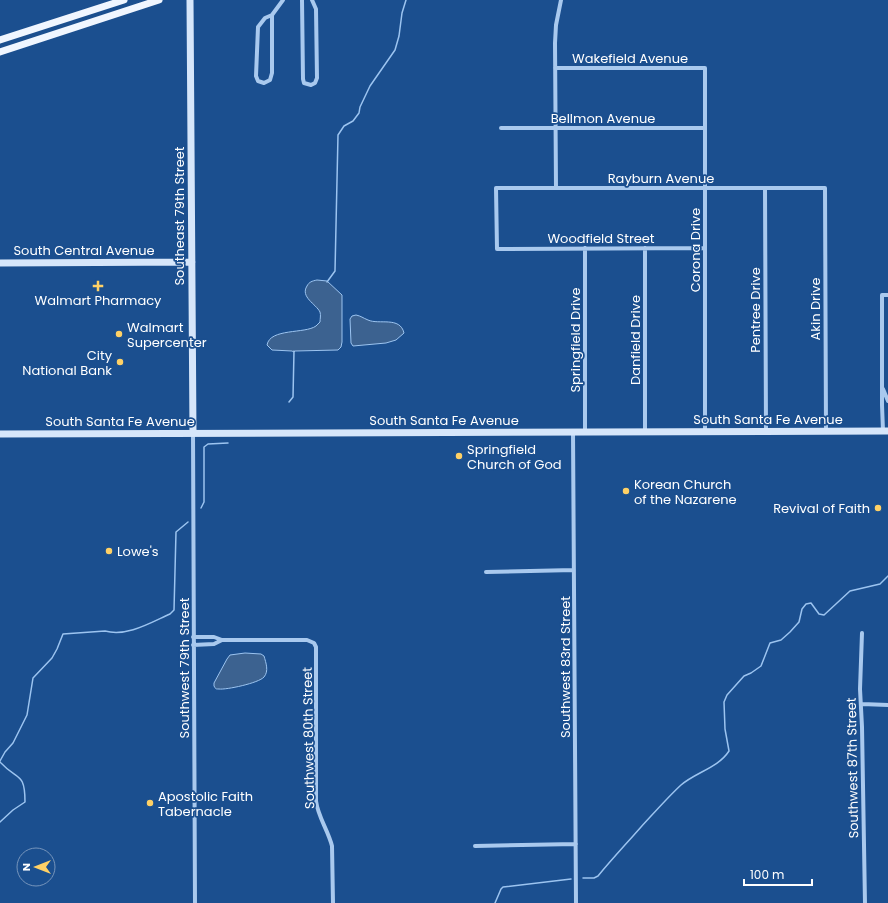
<svg xmlns="http://www.w3.org/2000/svg" width="888" height="903" font-family="Poppins,sans-serif">
<style>
.water{fill:#3c6290;stroke:#9cc4f0}
.lines{fill:none;stroke-linecap:round;stroke-linejoin:round}
.stream{stroke:#9cc4f0;stroke-width:1.5}
.street{stroke:#a9c9ee;stroke-width:4}
.secondary{stroke:#d6e6fa;stroke-width:7}
.primary{stroke:#f0f6ff;stroke-width:7}
.poi-dot{fill:#ffd166;stroke:#1b4f8f;stroke-width:1.5}
.labels{text-anchor:middle;stroke-width:3.5;stroke-linejoin:round;paint-order:stroke}
.street-label{font-size:13px;fill:#fff;stroke:#1b4f8f}
.poi-label{font-size:13px;fill:#fff;stroke:#1b4f8f;text-anchor:start}
</style>
<rect width="100%" height="100%" fill="#1b4f8f"/>
<!-- water -->
<path class="water" d="M317,280L327,281L342,295V342L341,347L338,350L295,351L294,352L292,351L272,350L267,345C270,328 305,334 316,326C317,325 319,323 320,322C320,319 321,315 320,312C316,304 300,297 307,286C309,282 312,281 317,280Z
M356,315C361,316 363,318 368,320C379,325 400,316 404,333L396,340L386,343L353,346L351,343L350,319L352,316Z
M245,653L261,654L264,656C266,663 269,671 264,677C259,683 226,690 219,689C215,689 216,689 214,686V683L227,659L230,655Z"/>
<g class="lines">
<!-- stream -->
<path class="stream" d="M327,282L335,271L338,135L344,126L353,121L359,113L360,107L370,86L395,50L399,36L402,13L406,0
M289,402L293,397L294,351
M201,508L204,502V447L208,444L228,443
M0,761L5,752L13,743L27,715L33,678L52,658L57,649L63,634L105,631C127,637 150,623 170,614L174,610L176,532L188,522
M0,762C17,781 25,771 25,802L13,810L0,822
M583,878H594L598,876C612,859 627,843 641,827C654,813 667,798 681,785C696,772 718,768 729,751L725,729L724,702L727,695L744,676L751,673L761,666L770,643L781,640L790,632L799,622L802,609L806,604L811,603L819,614L824,615L850,591L880,584L888,576
M495,903L501,889L503,887L571,879"/>
<!-- street -->
<path class="street" d="M302,0L303,79L304,83L311,85L315,83L317,78L316,9L312,0
M272,15V73L270,80L264,83L258,81L256,76L258,27L265,18L272,15L283,0
M555,68H705V431
M501,128H705
M556,188L555,43L556,25L561,0
M765,188L766,431
M585,248V432
M645,248V431
M705,248L497,249L496,188H825L826,431
M883,389L888,401
M883,431L882,405V295H888
M573,432L576,903
M193,433L195,903
M486,572L574,570
M862,633L860,689L862,727L865,903
M193,637H214L222,640H307L314,643L316,647V801C318,817 328,830 332,846L333,903
M193,645L214,644L222,640
M862,704L888,705
M475,846L576,844"/>
<!-- secondary -->
<path class="secondary" d="M190,0L193,433
M0,263L192,262
M0,434L888,431"/>
<!-- primary -->
<path class="primary" d="M0,40L124,0
M0,52L159,0"/>
</g>
<!-- markers -->
<g class="poi-dot">
<path d="M96 280h4v4h4v4h-4v4h-4v-4h-4v-4h4z"/>
<circle cx="119" cy="334" r="4"/>
<circle cx="120" cy="362" r="4"/>
<circle cx="459" cy="456" r="4"/>
<circle cx="626" cy="491" r="4"/>
<circle cx="878" cy="508" r="4"/>
<circle cx="109" cy="551" r="4"/>
<circle cx="150" cy="803" r="4"/>
</g>
<g class="labels">
<!-- street labels -->
<g class="street-label">
<text x="630" y="63">Wakefield Avenue</text>
<text x="603" y="123">Bellmon Avenue</text>
<text x="661" y="183">Rayburn Avenue</text>
<text transform="translate(179 216) rotate(-90)" y="5">Southeast 79th Street</text>
<text x="601" y="243">Woodfield Street</text>
<text x="84" y="255">South Central Avenue</text>
<text transform="translate(695 250) rotate(-90)" y="5">Corona Drive</text>
<text transform="translate(815 309) rotate(-90)" y="5">Akin Drive</text>
<text transform="translate(755 310) rotate(-90)" y="5">Pentree Drive</text>
<text transform="translate(575 340) rotate(-90)" y="5">Springfield Drive</text>
<text transform="translate(635 340) rotate(-90)" y="5">Danfield Drive</text>
<text x="768" y="424">South Santa Fe Avenue</text>
<text x="444" y="425">South Santa Fe Avenue</text>
<text x="120" y="426">South Santa Fe Avenue</text>
<text transform="translate(565 667) rotate(-90)" y="5">Southwest 83rd Street</text>
<text transform="translate(184 668) rotate(-90)" y="5">Southwest 79th Street</text>
<text transform="translate(308 738) rotate(-91)" y="5">Southwest 80th Street</text>
<text transform="translate(852 768) rotate(-91)" y="5">Southwest 87th Street</text>
</g>
<!-- poi labels -->
<g class="poi-label">
<text x="98" y="305" text-anchor="middle">Walmart Pharmacy</text>
<text x="127" y="332">Walmart<tspan x="127" dy="15">Supercenter</tspan></text>
<text x="112" y="360" text-anchor="end">City<tspan x="112" dy="15">National Bank</tspan></text>
<text x="467" y="454">Springfield<tspan x="467" dy="15">Church of God</tspan></text>
<text x="634" y="489">Korean Church<tspan x="634" dy="15">of the Nazarene</tspan></text>
<text x="870" y="513" text-anchor="end">Revival of Faith</text>
<text x="117" y="556">Lowe's</text>
<text x="158" y="801">Apostolic Faith<tspan x="158" dy="15">Tabernacle</tspan></text>
</g>
</g>
<!-- north arrow -->
<g transform="translate(36 867) rotate(270)"><circle r="19" fill="#1b4f8f" stroke="#7695bc"/>
<path d="M0-3L7 15L0 10L-7 15Z" fill="#ffd166"/>
<text y="-6" font-size="11" font-weight="bold" text-anchor="middle" fill="#ffffff">N</text>
</g>
<!-- scale -->
<path d="M744 879v6h68v-6" fill="none" stroke="#ffffff" stroke-width="2"/>
<text x="750" y="879" font-size="12" fill="#ffffff" stroke="#1b4f8f" stroke-width="3" paint-order="stroke">100 m</text>
</svg>
